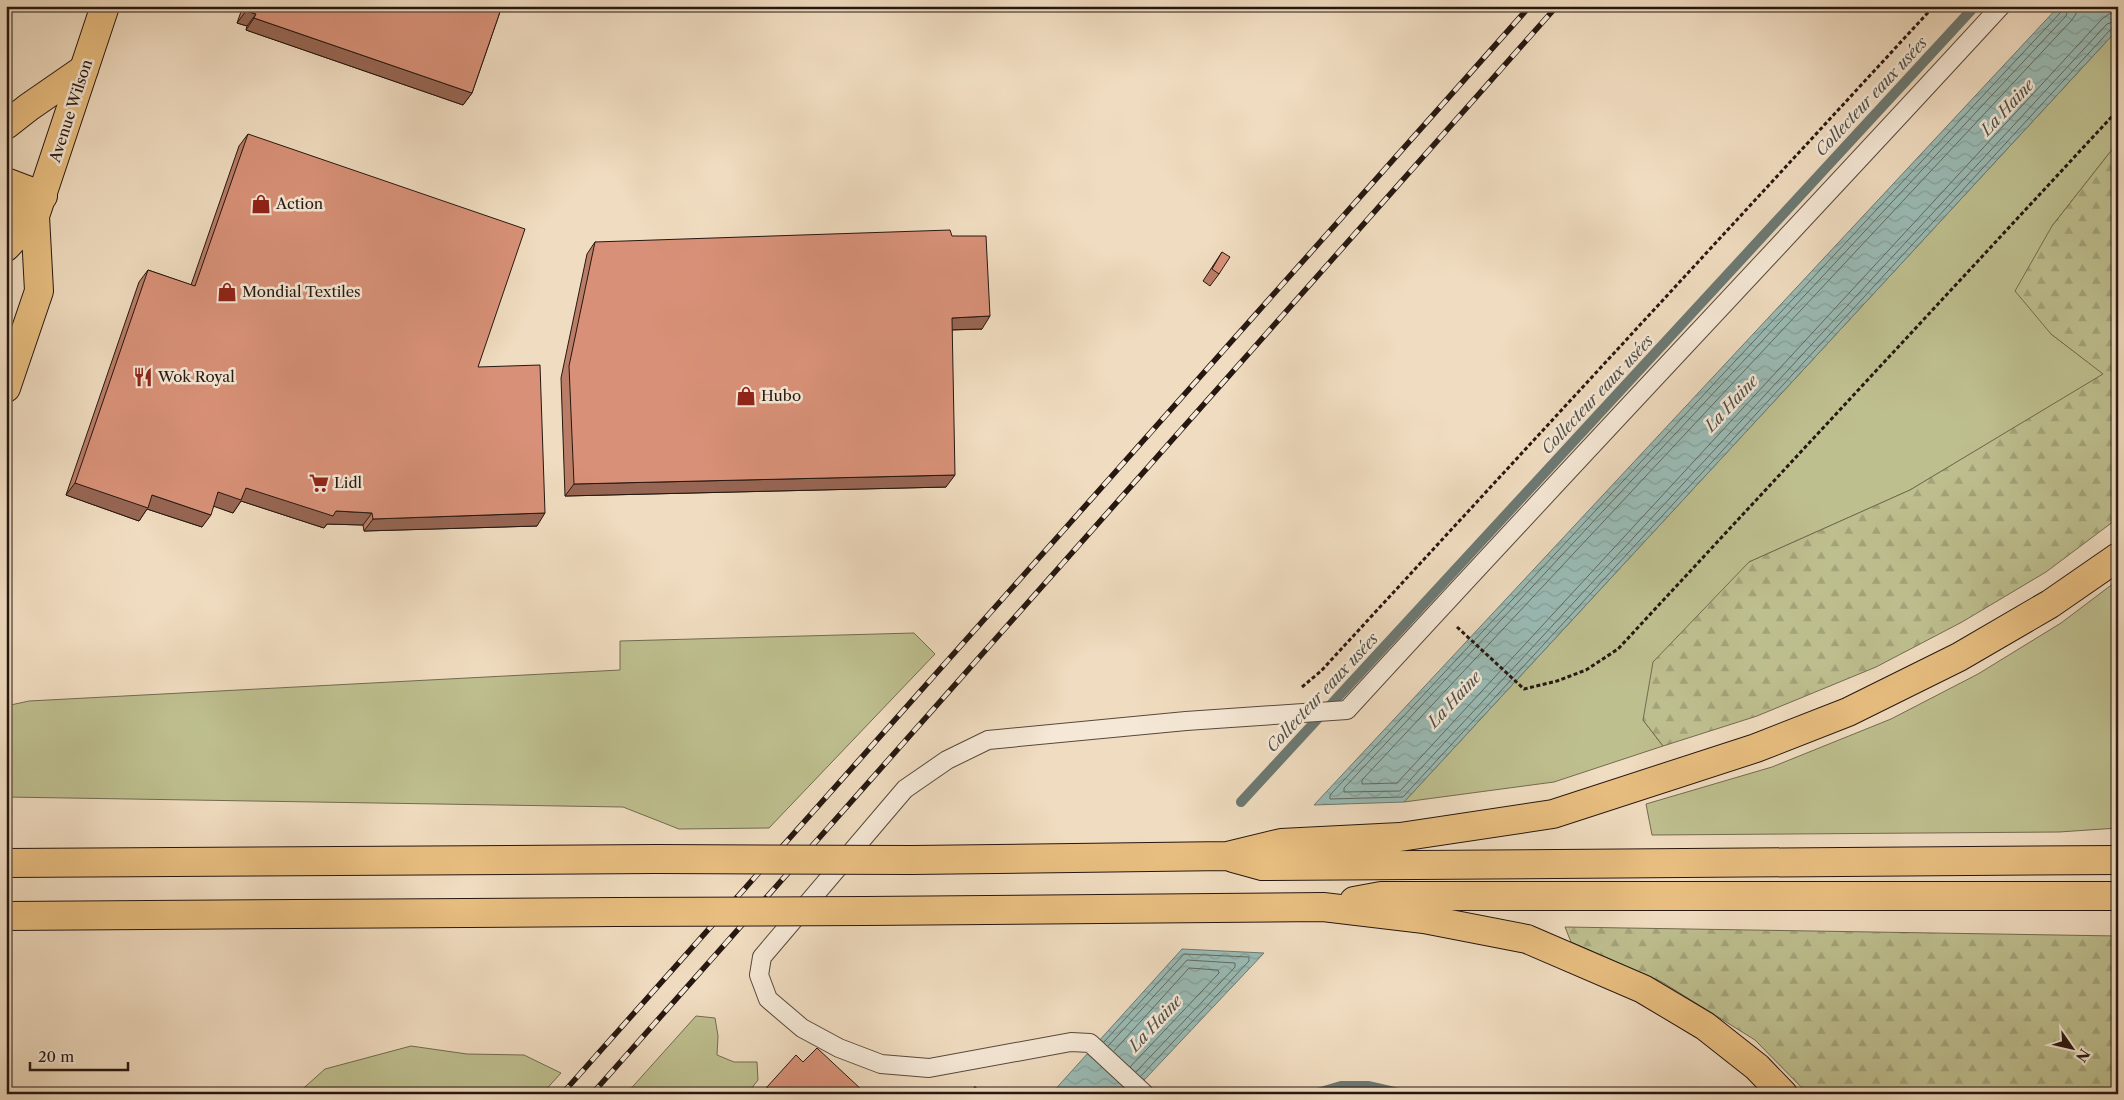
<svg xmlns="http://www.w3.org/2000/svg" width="2124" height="1100" font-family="'Libre Caslon Text',serif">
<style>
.green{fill:#bebf8f;stroke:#726b50}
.forest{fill:url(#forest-firs);stroke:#726b50}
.water{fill:url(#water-waves);stroke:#6c7973}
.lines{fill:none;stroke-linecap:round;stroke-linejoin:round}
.shore{stroke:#606962;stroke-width:1}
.stream{stroke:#6c7973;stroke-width:10}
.service-casing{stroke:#58483c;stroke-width:20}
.primary-casing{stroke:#261710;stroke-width:30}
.motorway-casing{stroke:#261710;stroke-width:30}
.path{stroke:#261710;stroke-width:3;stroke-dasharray:4 2.5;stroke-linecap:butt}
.service{stroke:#f5e8d6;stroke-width:18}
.primary{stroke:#e8be80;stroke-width:28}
.motorway{stroke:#e8be80;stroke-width:28}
.rail-casing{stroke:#261710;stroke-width:5.5}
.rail{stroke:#f5e8d6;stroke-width:4;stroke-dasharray:11;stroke-linecap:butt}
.motorway-bridge-casing{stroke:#261710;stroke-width:30;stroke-linecap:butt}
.motorway-bridge{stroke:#e8be80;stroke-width:28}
.wall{fill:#ba7d67;stroke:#261710}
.shaded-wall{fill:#976654;stroke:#261710}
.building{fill:#d89178;stroke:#261710}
.labels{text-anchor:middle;stroke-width:5;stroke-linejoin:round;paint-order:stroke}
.street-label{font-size:15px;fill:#261710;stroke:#f5e8d6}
.poi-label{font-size:15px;fill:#261710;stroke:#f5e8d6;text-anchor:start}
.water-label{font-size:16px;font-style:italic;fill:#4f504a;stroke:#f5e8d6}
</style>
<defs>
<pattern id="forest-firs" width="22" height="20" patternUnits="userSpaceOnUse" patternTransform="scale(1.25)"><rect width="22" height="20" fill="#bebf8f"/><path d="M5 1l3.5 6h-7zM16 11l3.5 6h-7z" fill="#a3a37a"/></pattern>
<pattern id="water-waves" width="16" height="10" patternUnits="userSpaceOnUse" patternTransform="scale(1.25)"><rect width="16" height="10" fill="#9abbb5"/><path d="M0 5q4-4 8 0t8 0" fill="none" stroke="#85a09b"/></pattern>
</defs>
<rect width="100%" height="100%" fill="#f0dcc0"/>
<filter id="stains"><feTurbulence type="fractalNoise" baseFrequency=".004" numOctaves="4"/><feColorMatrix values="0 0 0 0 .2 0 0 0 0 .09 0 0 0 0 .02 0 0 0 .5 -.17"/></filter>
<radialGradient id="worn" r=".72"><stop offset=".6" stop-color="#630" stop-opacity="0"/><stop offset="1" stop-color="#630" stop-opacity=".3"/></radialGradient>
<!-- green -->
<path class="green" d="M2118,29V142L2052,226L2051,334L2104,374L1910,490L1749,562L1643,720L1663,746L1554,782L1404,802Z
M2118,580V828L2059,832L1652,835L1646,804L1772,767L1891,719L1978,674L2061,623Z
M914,633L935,654L769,828L679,829L623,807L6,797V706L29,701L620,670V641Z
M696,1016L715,1018L718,1036L717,1055L734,1062H757L758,1080L747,1094H626Z
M411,1046L467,1054L524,1055L561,1073L542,1094H297L325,1069Z"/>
<!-- forest -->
<path class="forest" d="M2118,142V518L2046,572L1962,622L1876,667L1757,716L1663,746L1643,720L1653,662L1749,562L1910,490L2103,374L2051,334L2015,291L2052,226Z
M1565,927L2118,936V1094H1808L1755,1040L1662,982L1571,942Z"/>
<!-- water -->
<path class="water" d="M2059,6H2118V29L1404,802L1314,805Z
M1182,949L1264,953L1131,1094H1051Z"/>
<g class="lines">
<!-- shore -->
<path class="shore" d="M2063,6L2061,12L1330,795V799L1403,797L2112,28L2118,26
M2069,6L2066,16L1344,788V792L1400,791L2107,24L2118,20
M2077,6L2076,14L2071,21L1362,780V784L1397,783L2102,19L2109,14L2118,13
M1104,1042L1184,954L1249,957V961L1141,1076
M1108,1046L1187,960L1235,963V967L1136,1072
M1114,1051L1189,968L1218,970L1219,973L1130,1067"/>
<!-- stream -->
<path class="stream" d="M1241,802L1975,6
M1314,1094L1341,1086H1369L1404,1094"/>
<defs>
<path id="service" d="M1145,1094L1090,1043L1071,1042L929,1068L881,1064L839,1048L802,1028L768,999L759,975L762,957L905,789L947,760L988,740L1186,721L1347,710C1563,474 1784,242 2001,6"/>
<path id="primary" d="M6,247L35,216L105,6
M6,388L39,291L35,216"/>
<path id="motorway" d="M6,125L29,107L84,69
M6,182L43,196
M6,206L35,216
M1233,858L1262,866L2118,860
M912,860L1227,856L1281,843L1400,837L1553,814L1756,748L1848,712L1959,657L2050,604L2118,557
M6,863L656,859
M1354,901L1381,896H2118
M865,911L1323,907L1424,919L1527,939L1643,989L1705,1026L1757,1067L1783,1094
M6,916L616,912"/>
</defs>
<!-- service casing -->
<use href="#service" class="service-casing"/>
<!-- primary casing -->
<use href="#primary" class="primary-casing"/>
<!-- motorway casing -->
<use href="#motorway" class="motorway-casing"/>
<!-- path -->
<path class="path" d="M1457,627L1524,689L1557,681L1586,670L1618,649L2118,110
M1302,687L1321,671L1934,6
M970,1094L976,1087"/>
<!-- service -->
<use href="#service" class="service"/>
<!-- primary -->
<use href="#primary" class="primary"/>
<!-- motorway -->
<use href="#motorway" class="motorway"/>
<defs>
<path id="rail" d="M562,1094L1530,6
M592,1094L1557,6"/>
</defs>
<!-- rail casing -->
<use href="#rail" class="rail-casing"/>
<!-- rail -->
<use href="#rail" class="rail"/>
<defs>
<path id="motorway-bridge" d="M656,859L912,860
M616,912L865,911"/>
</defs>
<!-- motorway-bridge casing -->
<use href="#motorway-bridge" class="motorway-bridge-casing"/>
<!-- motorway-bridge -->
<use href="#motorway-bridge" class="motorway-bridge"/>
</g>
<!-- wall -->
<path class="wall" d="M243,6H502L472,93L463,105L246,30L247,26L237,23Z
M248,134L478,367L537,526L364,531L363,525L327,524L324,528L241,501L233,513L214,506L202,527L147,509L139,521L66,495L139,282L148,270L191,285L239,146Z
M595,242L982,329L952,330L946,487L565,496L561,378L587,254Z
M1222,252L1219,274L1210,286L1203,281Z
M803,1062L861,1094H762L767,1087Z"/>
<!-- shaded-wall -->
<path class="shaded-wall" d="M246,11L256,14L247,26L237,23Z
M254,18L472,93L463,105L246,30Z
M990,316L982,329L943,330L952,318Z
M955,475L946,487L565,496L574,484Z
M75,483L152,495L211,515L202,527L147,509L139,521L66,495Z
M246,488L336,511L372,513L363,525L327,524L324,528L241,501L233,513L210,505L218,492Z
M545,513L537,526L364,531L373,519Z"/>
<!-- building -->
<path class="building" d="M248,6H502L472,93L254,18L256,14L246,11Z
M248,134L525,229L478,367L540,365L545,513L373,519L372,513L336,511L333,516L246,488L241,500L218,492L211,515L152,495L148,508L75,483L148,270L195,286Z
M950,230L952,236H986L990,316L952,318L955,475L574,484L569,366L595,242Z
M1222,252L1230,257L1219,274L1212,269Z
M817,1048L863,1091L860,1094H774L767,1087L796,1055L803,1062Z"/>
<!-- icons -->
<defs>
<symbol id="shop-bare" viewBox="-9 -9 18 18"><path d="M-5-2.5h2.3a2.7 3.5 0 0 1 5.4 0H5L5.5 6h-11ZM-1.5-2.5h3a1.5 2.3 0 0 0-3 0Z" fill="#8f2418" stroke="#f5e8d6" stroke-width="2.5" paint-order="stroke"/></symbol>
<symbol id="restaurant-bare" viewBox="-9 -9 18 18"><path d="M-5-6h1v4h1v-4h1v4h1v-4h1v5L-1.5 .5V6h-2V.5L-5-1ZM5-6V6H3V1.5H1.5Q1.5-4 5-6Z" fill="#8f2418" stroke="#f5e8d6" stroke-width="2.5" paint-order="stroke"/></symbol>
<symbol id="supermarket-bare" viewBox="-9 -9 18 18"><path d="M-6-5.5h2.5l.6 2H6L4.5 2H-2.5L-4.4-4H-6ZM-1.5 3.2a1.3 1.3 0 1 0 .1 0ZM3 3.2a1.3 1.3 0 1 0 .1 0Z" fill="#8f2418" stroke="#f5e8d6" stroke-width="2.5" paint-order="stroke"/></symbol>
</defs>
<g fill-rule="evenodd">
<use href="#shop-bare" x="247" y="190" width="28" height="28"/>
<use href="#shop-bare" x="213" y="278" width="28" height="28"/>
<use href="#restaurant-bare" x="129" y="363" width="28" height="28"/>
<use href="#shop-bare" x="732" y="382" width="28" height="28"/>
<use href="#supermarket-bare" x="305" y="469" width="28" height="28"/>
</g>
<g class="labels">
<!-- street labels -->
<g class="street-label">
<text transform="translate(71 111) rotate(-72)" y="5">Avenue Wilson</text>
</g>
<!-- poi labels -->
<g class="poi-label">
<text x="276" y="209">Action</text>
<text x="242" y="297">Mondial Textiles</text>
<text x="158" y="382">Wok Royal</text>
<text x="761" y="401">Hubo</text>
<text x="334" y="488">Lidl</text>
</g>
<!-- water labels -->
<g class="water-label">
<text transform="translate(1871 96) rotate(-47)" y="6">Collecteur eaux usées</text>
<text transform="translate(2007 107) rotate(-47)" y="6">La Haine</text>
<text transform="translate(1597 394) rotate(-47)" y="6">Collecteur eaux usées</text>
<text transform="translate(1731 403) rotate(-47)" y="6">La Haine</text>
<text transform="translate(1322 692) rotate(-47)" y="6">Collecteur eaux usées</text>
<text transform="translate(1454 699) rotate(-47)" y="6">La Haine</text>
<text transform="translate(1155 1023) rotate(-47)" y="6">La Haine</text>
</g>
</g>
<!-- margin -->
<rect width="2124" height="1100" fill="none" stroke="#f0dcc0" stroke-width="25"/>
<rect x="8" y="8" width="2109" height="1085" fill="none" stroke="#261710" stroke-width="2.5"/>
<rect x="12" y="12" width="2099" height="1075" fill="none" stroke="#261710"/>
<!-- north arrow -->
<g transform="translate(2072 1048) rotate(124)" stroke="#f5e8d6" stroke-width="4" paint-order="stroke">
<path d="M0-4L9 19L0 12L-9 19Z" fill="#261710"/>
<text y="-8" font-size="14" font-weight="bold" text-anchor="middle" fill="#261710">N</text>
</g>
<!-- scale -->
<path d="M30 1062v8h98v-8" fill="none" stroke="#261710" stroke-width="2.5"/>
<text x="38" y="1062" font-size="15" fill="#261710" stroke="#f5e8d6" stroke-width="4" paint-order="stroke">20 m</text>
<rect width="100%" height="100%" filter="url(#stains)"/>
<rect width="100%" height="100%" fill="url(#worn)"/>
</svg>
